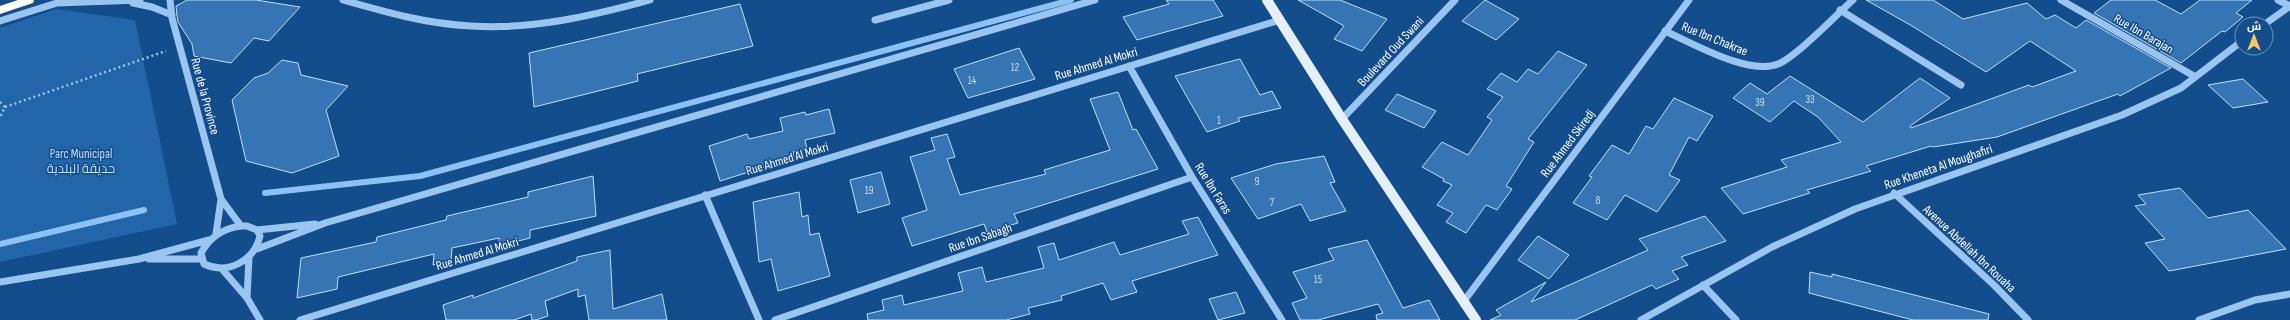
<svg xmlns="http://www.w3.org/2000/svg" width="2290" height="320" font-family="'Sofia Sans Condensed',Cairo,sans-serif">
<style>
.green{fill:#2265a9}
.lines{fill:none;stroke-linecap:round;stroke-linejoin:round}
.stream{stroke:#8dc1f4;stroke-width:6}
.building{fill:#3674b3;stroke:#c2dffc}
.path{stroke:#9bc5f1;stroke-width:2.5;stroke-dasharray:2 3;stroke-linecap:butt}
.minor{stroke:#9bc5f1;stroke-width:7}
.major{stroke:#e5f0ff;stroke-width:10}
.highway{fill:#fff;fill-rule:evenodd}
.labels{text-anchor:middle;stroke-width:3;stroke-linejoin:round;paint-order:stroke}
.number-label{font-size:11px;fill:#cddcec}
.street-label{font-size:13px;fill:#fff;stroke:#134d8c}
.park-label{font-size:13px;fill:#c2dffc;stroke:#134d8c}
</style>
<rect width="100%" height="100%" fill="#134d8c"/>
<!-- green -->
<path class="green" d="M56,9L135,20L177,224L0,262V28Z"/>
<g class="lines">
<!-- stream -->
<path class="stream" d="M265,193L420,176L1071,0
M0,244L144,210"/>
</g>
<!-- building -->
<path class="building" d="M187,0H256L300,7L269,41L254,38L231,63L194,56L192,44L178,22L177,16L176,6Z
M1166,0H1213L1223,16L1137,40L1123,17L1169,4Z
M1298,0H1340L1387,19L1362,51L1334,39L1344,26Z
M1485,0L1519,19L1496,40L1462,21Z
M1866,0H1933L1963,19L2027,3L2046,19L2055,15L2076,28L2086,20L2171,68L2120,96L2118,94L1997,137L1933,147L1931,146L1866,166L1871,171L1807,190L1810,193L1743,214L1721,188L1787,167L1781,160L1841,142L1818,117L1794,101L1770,122L1733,98L1750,83L1767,94L1790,76L1863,122L1920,78L1950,98L1910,126L1911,128L2029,85L2032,87L2076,71L2030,41L1986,72L1912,26Z
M2111,0H2155L2181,14L2200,0H2252L2236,13L2243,17L2225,32L2222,31L2181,63L2094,13Z
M740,4L753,46L637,74L638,81L534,107L529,53Z
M1019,48L1035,79L968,98L954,69Z
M1558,51L1587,65L1528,139L1534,142L1506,186L1512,189L1497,210L1486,205L1466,233L1446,222L1453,213L1437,205L1452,185L1443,181L1444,179L1422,167L1442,142L1468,155L1492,120L1487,117L1503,97L1487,89L1501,73L1517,82L1528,69L1538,74Z
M1240,59L1260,95L1272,91L1281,108L1238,118L1240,121L1207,132L1175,76Z
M282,60L298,63L301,75L348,86L326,110L339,156L292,173L246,161L232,100L254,78L268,73Z
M2243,79L2268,102L2233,108L2208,85Z
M1118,92L1133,130L1136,129L1158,169L1014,214L1018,223L987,232L984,224L912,246L902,218L927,210L910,157L935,150L931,138L947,134L955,157L947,159L960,195L1046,174L1044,170L1110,150L1090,99Z
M1397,94L1436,111L1424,128L1385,110Z
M1674,98L1713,116L1697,141L1689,137L1669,175L1680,180L1657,212L1625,195L1607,220L1573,203L1592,177L1589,176L1612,145L1629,154L1646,126L1653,129Z
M829,109L835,133L805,140L807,149L793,152L794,158L720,181L709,146L747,134L749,139L783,131L780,118L805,112L806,115Z
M1324,156L1335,182L1330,183L1346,211L1310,221L1301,204L1258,219L1231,178L1276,164Z
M881,172L890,204L858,213L850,180Z
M593,176L596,216L530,230V238L499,246V238L452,248L451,261L433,265L434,254L338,277L337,289L297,298L301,258L376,242L377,237L446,220L447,216L528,197V192Z
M2180,188L2208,218L2248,210L2286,249L2169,271L2145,243L2165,239L2135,206L2146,204L2138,195Z
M799,192L802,217L808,215L810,235L819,233L830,276L778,291L771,259L759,262L753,202Z
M1705,216L1726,241L1681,257L1688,265L1672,271L1679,279L1656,289L1652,285L1575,320H1490L1501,315L1496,310L1546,282L1531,302L1648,250L1639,239Z
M1198,217L1218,255L1132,281L1137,292L1111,300L1103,283L1061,296L1062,300L1028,308L1030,314L1006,320H868L867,314L884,310L882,300L902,295L904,305L963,291L958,273L982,267L986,282L1044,268L1038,247L1054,243L1059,260L1114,242L1120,255L1189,234L1182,221Z
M1538,236L1569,255L1549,279L1518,260Z
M1367,240L1403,308L1429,300L1440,320H1377L1376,315L1383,313L1378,304L1318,320H1300L1292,303L1307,298L1293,272L1334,260L1328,249Z
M610,250L613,309L662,294L667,320H589L585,295L578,297V289L545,301L548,316L536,320H532L531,314L514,320H446L443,305L473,295V298L577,261V257Z
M1810,272L1832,277V274L1989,314L1988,320H1913L1809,293Z
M1236,292L1245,313L1218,320L1209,299Z"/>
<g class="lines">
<!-- path -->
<path class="path" d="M0,102L5,107L0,117
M5,107L166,51"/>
<!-- minor -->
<path class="minor" d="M170,0L172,18L221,199L241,226
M343,0C385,12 427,24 471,26C531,30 592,16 650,0
M2061,0L2194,76
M2278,0L2290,6
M133,3L152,7L172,15
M1840,10L1961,85
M875,20L949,0
M0,21L57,3L140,0
M2265,24L2290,6
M1665,31C1692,43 1749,76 1778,64C1796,57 1836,15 1853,0
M1129,66L1192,177L1282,320
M1342,119L1455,0
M1894,193L1994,285L2028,320
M705,195L759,320
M240,226H247L257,230L260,236C254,261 228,275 204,264L201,253C210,237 222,229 240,226Z
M257,230L315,224
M216,234L221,199
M257,249L325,223L1095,0
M149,259H201
M222,269L247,298L260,320
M0,282L139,259L209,240
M1703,285L1736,320
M247,298L249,257
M1464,301L1689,0
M300,320L1280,20
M775,320L1192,177
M1641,320L1772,247L1855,209L2122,115L2181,88L2242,41
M2199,320L2255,300L2290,294"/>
<!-- major -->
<path class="major" d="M1267,0L1342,119L1476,320"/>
<!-- highway -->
<path class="highway" d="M18,0H34L33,3L0,14V6Z"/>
</g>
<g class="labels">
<!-- number labels -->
<g class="number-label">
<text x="1015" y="71">12</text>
<text x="972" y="84">14</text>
<text x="1810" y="103">33</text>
<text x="1760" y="106">39</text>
<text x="1219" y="124">1</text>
<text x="1257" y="185">9</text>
<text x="869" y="194">19</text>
<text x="1598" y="204">8</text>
<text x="1272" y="206">7</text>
<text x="1318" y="283">15</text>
</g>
<!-- street labels -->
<g class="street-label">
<text transform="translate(2144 33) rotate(30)" y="5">Rue Ibn Barajan</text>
<text transform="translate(1715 38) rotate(22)" y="5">Rue Ibn Chakrae</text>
<text transform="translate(1390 51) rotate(-47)" y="5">Boulevard Oud Swani</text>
<text transform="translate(1096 63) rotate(-17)" y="5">Rue Ahmed Al Mokri</text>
<text transform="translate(206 96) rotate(75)" y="5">Rue de la Province</text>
<text transform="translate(1567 143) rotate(-53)" y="5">Rue Ahmed Skiredj</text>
<text transform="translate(787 158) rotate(-17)" y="5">Rue Ahmed Al Mokri</text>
<text transform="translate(1938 166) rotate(-19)" y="5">Rue Kheneta Al Moughafiri</text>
<text transform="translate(1214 188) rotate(58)" y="5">Rue Ibn Faras</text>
<text transform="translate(980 237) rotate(-19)" y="5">Rue Ibn Sabagh</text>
<text transform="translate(1970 248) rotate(43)" y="5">Avenue Abdellah Ibn Rouaha</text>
<text transform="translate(477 253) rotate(-17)" y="5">Rue Ahmed Al Mokri</text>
</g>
<!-- park labels -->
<g class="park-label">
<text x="81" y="158">Parc Municipal<tspan x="81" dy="15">حديقة البلدية</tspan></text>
</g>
</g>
<!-- north arrow -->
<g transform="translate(2254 36)"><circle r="19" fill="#134d8c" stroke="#7194ba"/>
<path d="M0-3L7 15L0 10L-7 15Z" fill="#ffc85b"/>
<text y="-6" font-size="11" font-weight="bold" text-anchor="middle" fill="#ffffff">ش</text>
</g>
</svg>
